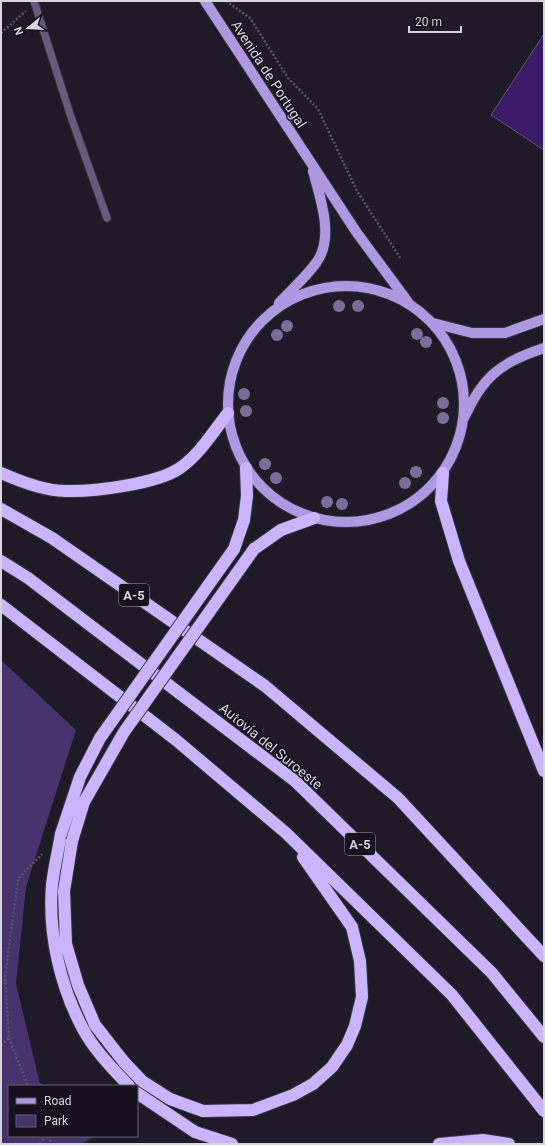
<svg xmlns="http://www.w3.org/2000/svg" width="545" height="1145" font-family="Roboto,sans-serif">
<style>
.green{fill:#46326c}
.building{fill:#3b1b68;stroke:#5d596a}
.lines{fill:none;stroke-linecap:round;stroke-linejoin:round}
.service-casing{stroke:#383441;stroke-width:9}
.primary-casing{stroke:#383441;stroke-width:12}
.motorway-casing{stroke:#383441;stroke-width:14}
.path{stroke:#5a5663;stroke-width:2.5;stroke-dasharray:2 2;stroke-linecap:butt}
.service{stroke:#655b7e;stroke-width:7}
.primary{stroke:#af98e2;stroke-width:10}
.motorway{stroke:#cab5fd;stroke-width:12}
.motorway-bridge-casing{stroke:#383441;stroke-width:14;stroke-linecap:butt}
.motorway-bridge{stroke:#cab5fd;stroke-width:12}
.tree{fill:#7a6e99}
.labels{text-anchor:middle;stroke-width:3;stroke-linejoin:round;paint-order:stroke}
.shield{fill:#15111e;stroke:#9c9aa4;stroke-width:1}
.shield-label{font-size:13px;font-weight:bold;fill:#d6d4dd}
.street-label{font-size:14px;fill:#d6d4dd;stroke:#15111e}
</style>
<rect width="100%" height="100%" fill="#1e1a28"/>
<!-- green -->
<path class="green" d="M1,660L76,730L26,887L16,984L40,1083L44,1086H9V1136H95L81,1144H1Z"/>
<!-- building -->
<path class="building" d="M544,34V150L491,115Z"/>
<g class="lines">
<defs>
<path id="service" d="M34,1L71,117L107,218"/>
<path id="primary" d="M205,1L357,233L408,302
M228 404a118 118 0 1 1 236 0a118 118 0 1 1-236 0Z
M279,303C291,290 306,277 316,263C335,238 320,197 313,171
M433,323L472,333H505L544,319
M464,418C469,408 474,397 481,388C496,366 520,356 544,348"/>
<path id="motorway" d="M1,473C19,481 45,491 65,491C93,492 157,484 180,468C200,454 213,432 228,413
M443,473L441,501L459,561L544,771
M1,509L52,538L265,686L398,798L544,956
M234,549L244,520L247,496L246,468
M254,549L281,530L314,518
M1,561L28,578L295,781L492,973L544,1037
M1,605L176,740L286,833L452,995L544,1111
M61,834C58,851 54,868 52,885C48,933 60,986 83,1029C94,1050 113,1069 129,1086
M72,841L64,891L66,944L78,985L95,1025L124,1062L142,1081L170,1099L203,1111L253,1110L293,1095L313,1084L332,1067L347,1045L355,1026L362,997L360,961L352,927L303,857
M137,1093L195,1132L232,1144
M439,1144L483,1140L509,1144"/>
</defs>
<!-- service casing -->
<use href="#service" class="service-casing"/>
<!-- primary casing -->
<use href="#primary" class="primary-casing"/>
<!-- motorway casing -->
<use href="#motorway" class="motorway-casing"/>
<!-- path -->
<path class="path" d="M226,1L250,18L288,78L318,109L357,191L401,259
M1,33L26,11
M9,1038L28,1086
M1,1045L9,1038L5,977L18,879L42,854
M48,1136L52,1144
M40,1144L45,1136"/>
<!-- service -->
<use href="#service" class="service"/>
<!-- primary -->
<use href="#primary" class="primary"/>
<!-- motorway -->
<use href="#motorway" class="motorway"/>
<defs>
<path id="motorway-bridge" d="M61,834L80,777L100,738L234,549
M72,841L84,802L124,732L254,549"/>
</defs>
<!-- motorway-bridge casing -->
<use href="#motorway-bridge" class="motorway-bridge-casing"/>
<!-- motorway-bridge -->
<use href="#motorway-bridge" class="motorway-bridge"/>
</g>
<!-- trees -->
<g class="tree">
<circle cx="339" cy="306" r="6"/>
<circle cx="358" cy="306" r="6"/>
<circle cx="287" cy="326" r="6"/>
<circle cx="417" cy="334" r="6"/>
<circle cx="277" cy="335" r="6"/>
<circle cx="426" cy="342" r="6"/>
<circle cx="244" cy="394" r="6"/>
<circle cx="443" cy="403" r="6"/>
<circle cx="246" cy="411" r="6"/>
<circle cx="443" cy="418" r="6"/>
<circle cx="265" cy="464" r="6"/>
<circle cx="416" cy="472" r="6"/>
<circle cx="276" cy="478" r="6"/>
<circle cx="405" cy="483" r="6"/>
<circle cx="327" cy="502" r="6"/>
<circle cx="342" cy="504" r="6"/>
</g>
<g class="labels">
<!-- shield labels -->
<g class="shield">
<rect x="119" y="584" width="30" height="22" rx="3"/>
<rect x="345" y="833" width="30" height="22" rx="3"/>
</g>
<g class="shield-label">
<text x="134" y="600">A-5</text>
<text x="360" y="849">A-5</text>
</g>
<!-- street labels -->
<g class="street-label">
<text transform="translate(269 74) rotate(57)" y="5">Avenida de Portugal</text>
<text transform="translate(271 746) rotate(39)" y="5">Autovía del Suroeste</text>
</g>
</g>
<!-- border -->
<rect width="545" height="1145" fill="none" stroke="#d6d4dd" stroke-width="4"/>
<!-- legend -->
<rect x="8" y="1085" width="130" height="52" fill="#15111e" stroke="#625f6a"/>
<rect x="16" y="1098" width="20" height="6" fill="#af98e2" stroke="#625f6a"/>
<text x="44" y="1105" font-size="12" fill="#d6d4dd">Road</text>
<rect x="16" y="1115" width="20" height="12" fill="#46326c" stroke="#625f6a"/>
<text x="44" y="1125" font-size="12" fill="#d6d4dd">Park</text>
<!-- north arrow -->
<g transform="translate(28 28) rotate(252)" stroke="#15111e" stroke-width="3" paint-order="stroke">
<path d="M0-3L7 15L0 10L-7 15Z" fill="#d6d4dd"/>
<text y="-6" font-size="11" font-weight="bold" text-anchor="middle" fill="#d6d4dd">N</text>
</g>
<!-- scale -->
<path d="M409 26v6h52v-6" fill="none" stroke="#d6d4dd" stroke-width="2"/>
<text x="415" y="26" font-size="12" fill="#d6d4dd" stroke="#15111e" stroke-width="3" paint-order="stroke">20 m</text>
</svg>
